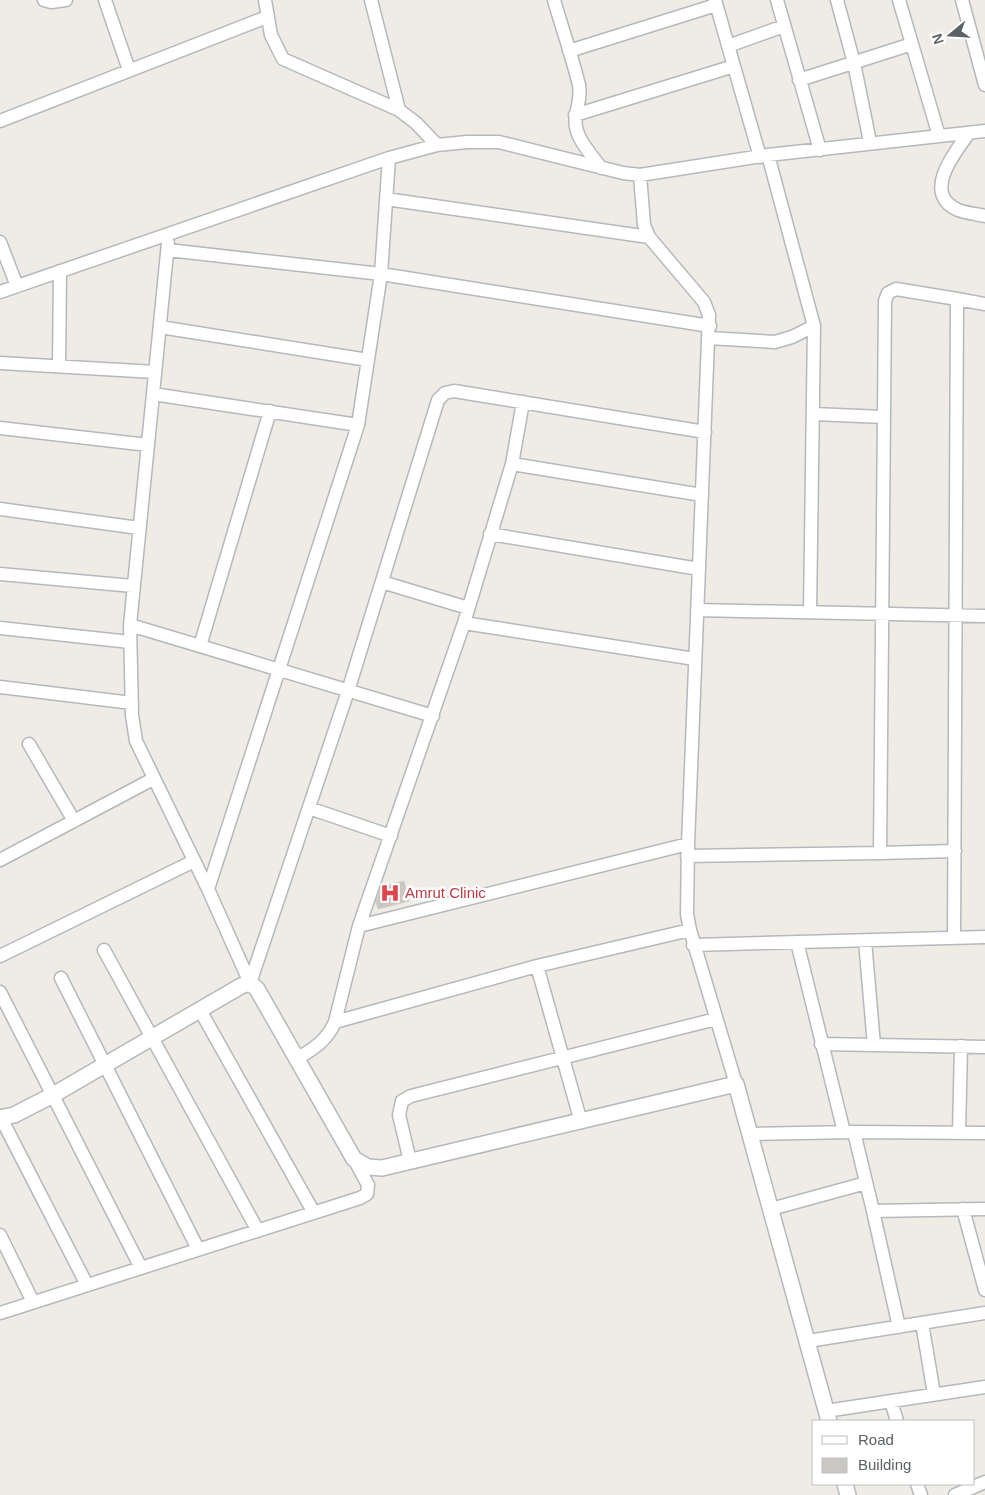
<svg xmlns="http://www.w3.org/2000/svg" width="985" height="1495" font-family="Arial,sans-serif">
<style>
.building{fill:#cac7c2;stroke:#d4cdc3}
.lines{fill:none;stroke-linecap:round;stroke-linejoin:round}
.minor-casing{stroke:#b5b8bc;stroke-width:15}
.tertiary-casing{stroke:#b5b8bc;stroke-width:18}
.minor{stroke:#fff;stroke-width:12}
.tertiary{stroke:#fff;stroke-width:15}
.labels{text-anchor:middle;stroke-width:5;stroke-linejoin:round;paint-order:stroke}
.health-label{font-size:15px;fill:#be3a42;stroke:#fff;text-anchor:start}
</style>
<rect width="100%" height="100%" fill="#efece5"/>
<!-- building -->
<path class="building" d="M404,881L409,901L378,909L376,902L381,887Z"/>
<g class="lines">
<defs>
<path id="minor" d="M44,0L51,2L66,0
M105,0L129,70
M265,0L271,35L283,59L399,110L416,123L437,145
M371,0L399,110
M554,0C562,28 572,56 579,85C581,97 578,104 576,115C572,136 590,152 601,168
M715,0L760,157
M777,0L820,150
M837,0L854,63L870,142
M899,0L939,136
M962,0L985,85
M728,46L784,26
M569,51L716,5
M799,80L912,44
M575,115L734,66
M0,121L267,17
M969,133C955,152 921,194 958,210C966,213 976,214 985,216
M768,155L814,326L810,612
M389,158L381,274L710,326
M640,175L644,225L649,237L704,302L709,315L688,844L687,914L690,930L736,1084
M386,199L649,237
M0,242L17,286
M168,243L130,625L433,716
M168,250L381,274L358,425L208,889L250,983
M0,292L389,158L437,145L467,142H499L623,173L640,175L768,155L985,131
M160,327L368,360
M709,338L775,342L792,337L814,326
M0,363L155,372
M59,366L60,271
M153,394L358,425
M814,414L883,417
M0,428L148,445
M512,464L523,402
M0,509L139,528
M490,534L699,569
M0,574L133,586
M382,582L468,608
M697,610L985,616
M464,623L695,659
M130,625L132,715L136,741L208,889
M0,628L130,642
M200,646L270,411
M0,687L132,703
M29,744L74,821
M309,808L391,836
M880,853L955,851
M687,856L880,853L885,301L888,293L896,289L957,299
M0,860L153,779
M359,926L688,844
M954,938L957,299L985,304
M865,941L874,1045
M797,942L844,1132
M693,945L985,937
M104,950L258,1231
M0,956L194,861
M537,966L581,1122
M61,978L198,1249
M250,983L348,691L438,400L445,393L454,391L705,432
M0,992L141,1268
M200,1010L314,1213
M335,1022L537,966L690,930
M821,1044L985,1047
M298,1058C315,1048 327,1040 335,1022L359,926L464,623L512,464L702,495
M0,1116L87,1285
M959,1133L961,1046
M985,1133L854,1132L873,1211L985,1209
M750,1134L852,1132
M410,1161L399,1115L402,1101L411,1096L716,1019
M771,1209L866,1183
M963,1209L985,1290
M873,1211L899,1327
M0,1235L33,1302
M0,1313L360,1198L367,1194L368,1185L354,1159
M922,1323L934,1394
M808,1341L985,1313
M891,1401L897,1421
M826,1411L985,1387
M917,1484L921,1495
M955,1495L985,1482"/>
<path id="tertiary" d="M0,1118L14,1115L53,1095L241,986L250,983L257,989L354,1159L368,1167L382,1168L736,1084L829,1421
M845,1484L848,1495"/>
</defs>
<!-- minor casing -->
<use href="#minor" class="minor-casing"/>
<!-- tertiary casing -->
<use href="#tertiary" class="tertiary-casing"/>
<!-- minor -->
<use href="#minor" class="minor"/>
<!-- tertiary -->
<use href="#tertiary" class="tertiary"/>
</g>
<!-- icons -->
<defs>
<symbol id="hospital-bare" viewBox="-9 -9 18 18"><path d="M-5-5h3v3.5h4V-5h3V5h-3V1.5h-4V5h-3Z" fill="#e0444e" stroke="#fff" stroke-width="2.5" paint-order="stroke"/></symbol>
</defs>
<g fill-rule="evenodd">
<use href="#hospital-bare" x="376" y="879" width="28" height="28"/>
</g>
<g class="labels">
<!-- health labels -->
<g class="health-label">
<text x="405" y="898">Amrut Clinic</text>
</g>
</g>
<!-- legend -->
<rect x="812" y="1420" width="162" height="65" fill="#ffffff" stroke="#bec0c1"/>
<rect x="822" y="1436" width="25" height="8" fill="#ffffff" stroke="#bec0c1"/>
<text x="858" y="1445" font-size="15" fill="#5c6165">Road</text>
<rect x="822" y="1458" width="25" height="15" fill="#cac7c2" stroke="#bec0c1"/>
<text x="858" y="1470" font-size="15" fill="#5c6165">Building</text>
<!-- north arrow -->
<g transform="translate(950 35) rotate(252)" stroke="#ffffff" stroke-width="4" paint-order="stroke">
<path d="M0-4L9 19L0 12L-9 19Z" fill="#5c6165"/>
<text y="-8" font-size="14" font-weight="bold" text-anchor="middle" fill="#5c6165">N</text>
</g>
</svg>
